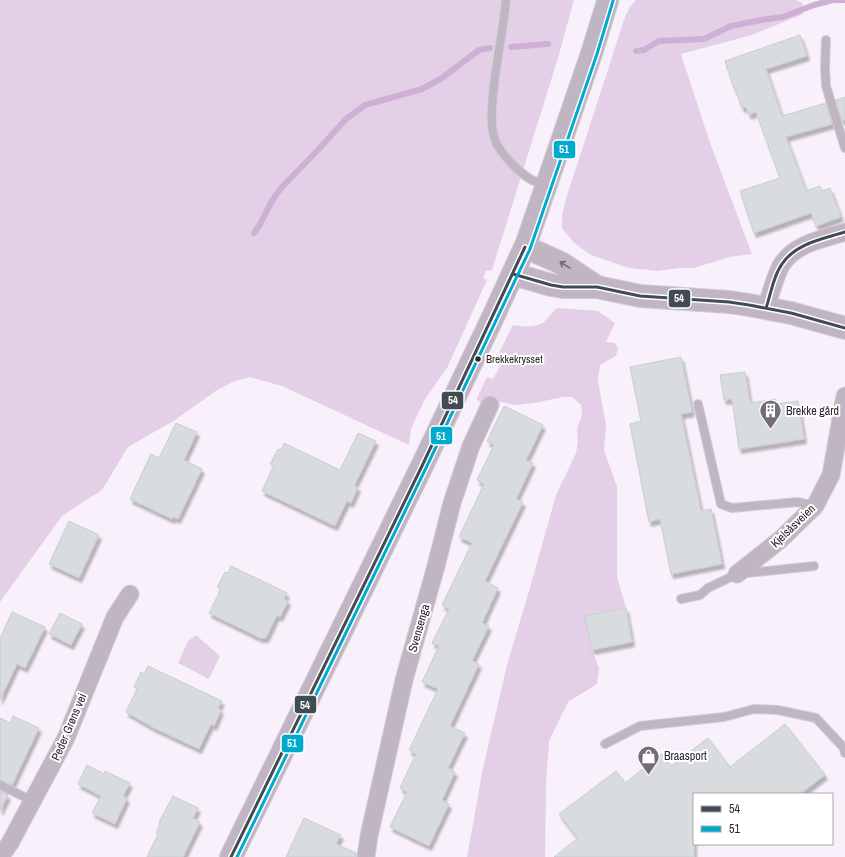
<svg xmlns="http://www.w3.org/2000/svg" width="845" height="857" font-family="'Archivo Narrow',sans-serif">
<style>
.green{fill:#e3d0e7}
.lines{fill:none;stroke-linecap:round;stroke-linejoin:round}
.stream{stroke:#ceb0d4;stroke-width:6}
.building{fill:#d9dcdf;stroke:#caccd0;filter:url(#shadow)}
.service-casing{stroke:#d3ccd5;stroke-width:10}
.minor-casing{stroke:#d3ccd5;stroke-width:19}
.tertiary-casing{stroke:#d3ccd5;stroke-width:23}
.secondary-casing{stroke:#d3ccd5;stroke-width:24}
.service{stroke:#c0b5c2;stroke-width:8}
.minor{stroke:#c0b5c2;stroke-width:17}
.tertiary{stroke:#c0b5c2;stroke-width:21}
.secondary{stroke:#c1b4c3;stroke-width:22}
.bus-1-casing{stroke:#fff;stroke-width:6}
.bus-2-casing{stroke:#fff;stroke-width:6}
.bus-1{stroke:#424a52;stroke-width:3}
.bus-2{stroke:#00a9ce;stroke-width:3}
.oneway{stroke:#706672}
.bus-dot{fill:#2d262f;stroke:#fff;stroke-width:1.5}
.labels{text-anchor:middle;stroke-width:4;stroke-linejoin:round;paint-order:stroke}
.bus-label{font-size:11px;fill:#2d262f;stroke:#fff;text-anchor:start}
.poi-label{font-size:12px;fill:#2d262f;stroke:#fff;text-anchor:start}
.street-label{font-size:12px;fill:#2d262f;stroke:#fff}
.line-badge{stroke:#fff;stroke-width:1.5}
.badge-label{font-size:11px;text-anchor:middle;font-weight:bold;fill:#fff}
</style>
<defs>
<filter id="shadow"><feDropShadow dx="2.5" dy="4.5" stdDeviation="1" flood-color="#0004"/></filter>
</defs>
<rect width="100%" height="100%" fill="#f8f0fa"/>
<!-- green -->
<path class="green" d="M0,0H574L558,58L492,270L486,271L483,278L487,280L447,368L425,399L411,429L409,445L282,386L250,377L235,381L217,390L175,420L128,447L102,490L62,516L0,602Z
M636,0H796L803,3V14L752,35L681,54L709,140L752,254L729,257L694,268H679L658,271L629,268L591,255L574,243L562,228V216L565,202L625,17L630,7Z
M557,308L598,311L615,323L606,342L615,343L618,349L616,356L600,365L598,381L606,425L604,450L617,487V577L626,608L585,616L592,650L599,668L597,684L568,702L549,741L546,785L545,857H467L483,768L507,665L531,584L556,495L576,453L578,441L577,429L582,415L581,405L572,397H563L534,403L515,405L502,402L485,405L477,400V398L487,377L493,379L501,364L495,361L513,325C523,327 538,328 546,320C550,316 552,312 557,308Z
M196,635L220,656L209,679L178,663L188,641Z"/>
<g class="lines">
<!-- stream -->
<path class="stream" d="M511,47L548,44
M636,51L644,50L659,41L704,39L731,26L761,20L783,17L814,5L833,0H844
M254,233L259,226L273,199L282,187L318,150L346,119L365,105L422,89L442,78L479,50L490,48"/>
</g>
<!-- building -->
<path class="building" d="M800,35L807,56L766,69L782,116L826,103L832,124L786,137L806,191L820,186L822,191L830,188L841,217L816,226L811,213L754,233L740,191L780,178L756,112L749,115L746,107L742,108L736,90L735,91L725,61Z
M845,97V120L842,121L836,100Z
M681,357L692,412L681,414L701,511L711,509L722,564L671,574L660,519L649,522L630,424L641,421L630,367Z
M745,372L750,403L776,399V404L798,401L804,439L739,449L732,399L724,400L720,375Z
M504,406L543,425L526,460L533,463L516,499L523,502L485,581L498,588L482,623L489,626L472,661L479,664L450,726L465,733L448,768L455,772L442,800L449,804L429,846L390,827L407,792L400,788L416,754L409,750L438,689L422,682L439,646L432,643L449,609L442,605L472,543L459,537L484,484L477,480L494,445L487,441Z
M176,423L197,432L184,460L202,469L178,519L173,517L172,519L130,499L151,454L159,458Z
M358,433L376,441L354,486L358,487L351,503L347,501L335,526L262,491L274,465L270,464L278,449L281,450L284,443L340,470Z
M69,521L99,535L79,578L49,564Z
M231,566L287,593L284,599L288,601L280,617L277,615L266,638H260L209,613L221,589L217,587L225,572L228,573Z
M626,608L632,642L592,650L585,616Z
M12,612L45,627L25,668L17,664L0,700V638Z
M60,613L82,624L71,645L49,634Z
M148,666L222,701L218,708L221,710L214,726L211,724L199,749L154,728L126,712L137,689L134,687L141,672L144,674Z
M13,716L39,728L12,785L0,780V718L10,723Z
M785,724L825,775L800,794H694V857H554L578,838L559,814L616,771L625,783L662,754L671,766L708,738L730,767Z
M87,765L104,774L105,771L130,783L123,796L127,798L115,824L92,813L101,796L78,784Z
M0,791L8,795L0,811Z
M173,796L198,808L193,818L200,822L183,857H147L158,834L156,833L160,823L159,822Z
M304,818L341,835L336,844L356,853V857H286Z"/>
<g class="lines">
<defs>
<path id="service" d="M506,0C503,32 496,63 493,94C492,108 490,126 495,140C500,153 519,173 532,180C536,182 542,184 546,185
M826,40L825,67L826,86L845,148
M698,404L721,504L732,508L798,502L815,506
M681,599L700,595L708,588L737,574L814,566
M605,744L640,726L724,717L754,709L778,710L816,718L844,748L845,753
M0,785L33,801"/>
<path id="minor" d="M766,308C770,296 776,273 782,264C796,243 823,239 845,232
M737,574L781,539L815,506L831,475L845,396
M0,857L10,843L66,738L115,617L130,594
M366,857L369,836L404,680L436,566L452,503L471,446L490,405"/>
<path id="tertiary" d="M525,247L592,52L608,0"/>
<path id="secondary" d="M513,274L551,285L563,287H597L640,296L729,302L749,305L791,313L845,328
M231,857L422,466L493,317L525,247L561,263L597,287"/>
</defs>
<!-- service casing -->
<use href="#service" class="service-casing"/>
<!-- minor casing -->
<use href="#minor" class="minor-casing"/>
<!-- tertiary casing -->
<use href="#tertiary" class="tertiary-casing"/>
<!-- secondary casing -->
<use href="#secondary" class="secondary-casing"/>
<!-- service -->
<use href="#service" class="service"/>
<!-- minor -->
<use href="#minor" class="minor"/>
<!-- tertiary -->
<use href="#tertiary" class="tertiary"/>
<!-- secondary -->
<use href="#secondary" class="secondary"/>
<defs>
<path id="bus-1" d="M513,274L551,285L563,287H597L640,296L729,302L749,305L791,313L845,328
M766,308C771,294 773,276 782,264C796,243 823,239 845,232
M231,857L422,466L525,247"/>
<path id="bus-2" d="M237,857L426,468L530,249L597,54L613,1"/>
</defs>
<!-- bus-1 casing -->
<use href="#bus-1" class="bus-1-casing"/>
<!-- bus-2 casing -->
<use href="#bus-2" class="bus-2-casing"/>
<!-- bus-1 -->
<use href="#bus-1" class="bus-1"/>
<!-- bus-2 -->
<use href="#bus-2" class="bus-2"/>
</g>
<!-- one-way arrows -->
<defs><path id="oneway-shaft" d="M-6 0H5M1.5-3L5.5 0L1.5 3" fill="none" stroke-width="1.6" stroke-linecap="round" stroke-linejoin="round"/></defs>
<use class="oneway" href="#oneway-shaft" transform="translate(565 265) rotate(-149)"/>
<!-- icons -->
<defs>
<symbol id="building-pin" viewBox="-11 -11 22 30"><path d="M0 17L-7.5 6A9.5 9.5 0 1 1 7.5 6Z" fill="#746d76" stroke="#fff"/><path d="M-4-6H4V6H1V3H-1V6H-4ZM-2.5-4.3h1.7v1.8h-1.7ZM.8-4.3h1.7v1.8H.8ZM-2.5-1h1.7V.8h-1.7ZM.8-1h1.7V.8H.8Z" fill="#fff"/></symbol>
<symbol id="shop-pin" viewBox="-11 -11 22 30"><path d="M0 17L-7.5 6A9.5 9.5 0 1 1 7.5 6Z" fill="#746d76" stroke="#fff"/><path d="M-5-2.5h2.3a2.7 3.5 0 0 1 5.4 0H5L5.5 6h-11ZM-1.5-2.5h3a1.5 2.3 0 0 0-3 0Z" fill="#fff"/></symbol>
</defs>
<g fill-rule="evenodd">
<use href="#building-pin" x="758" y="398" width="25" height="34"/>
<use href="#shop-pin" x="636" y="744" width="25" height="34"/>
</g>
<!-- markers -->
<circle class="bus-dot" cx="478" cy="359" r="3.5"/>
<g class="labels">
<!-- bus labels -->
<g class="bus-label">
<text x="486" y="363">Brekkekrysset</text>
</g>
<!-- poi labels -->
<g class="poi-label">
<text x="786" y="415">Brekke gård</text>
<text x="664" y="760">Braasport</text>
</g>
<!-- street labels -->
<g class="street-label">
<text transform="translate(793 526) rotate(-44)" y="4">Kjelsåsveien</text>
<text transform="translate(419 628) rotate(-74)" y="4">Svensenga</text>
<text transform="translate(69 727) rotate(-67)" y="4">Peder Grøns vei</text>
</g>
</g>
<g class="line-badge">
<rect x="553" y="140" width="23" height="19" rx="4" fill="#00a9ce"/>
<rect x="668" y="289" width="23" height="19" rx="4" fill="#424a52"/>
<rect x="441" y="391" width="23" height="19" rx="4" fill="#424a52"/>
<rect x="430" y="426" width="23" height="19" rx="4" fill="#00a9ce"/>
<rect x="294" y="695" width="23" height="19" rx="4" fill="#424a52"/>
<rect x="281" y="734" width="23" height="19" rx="4" fill="#00a9ce"/>
</g>
<g class="badge-label">
<text x="564" y="153">51</text>
<text x="679" y="302">54</text>
<text x="453" y="404">54</text>
<text x="441" y="440">51</text>
<text x="305" y="709">54</text>
<text x="292" y="747">51</text>
</g>
<!-- legend -->
<rect x="693" y="793" width="140" height="52" fill="#ffffff" stroke="#aba8ac"/>
<rect x="701" y="806" width="20" height="6" fill="#424a52" stroke="#aba8ac"/>
<text x="729" y="813" font-size="12" fill="#2d262f">54</text>
<rect x="701" y="826" width="20" height="6" fill="#00a9ce" stroke="#aba8ac"/>
<text x="729" y="833" font-size="12" fill="#2d262f">51</text>
</svg>
